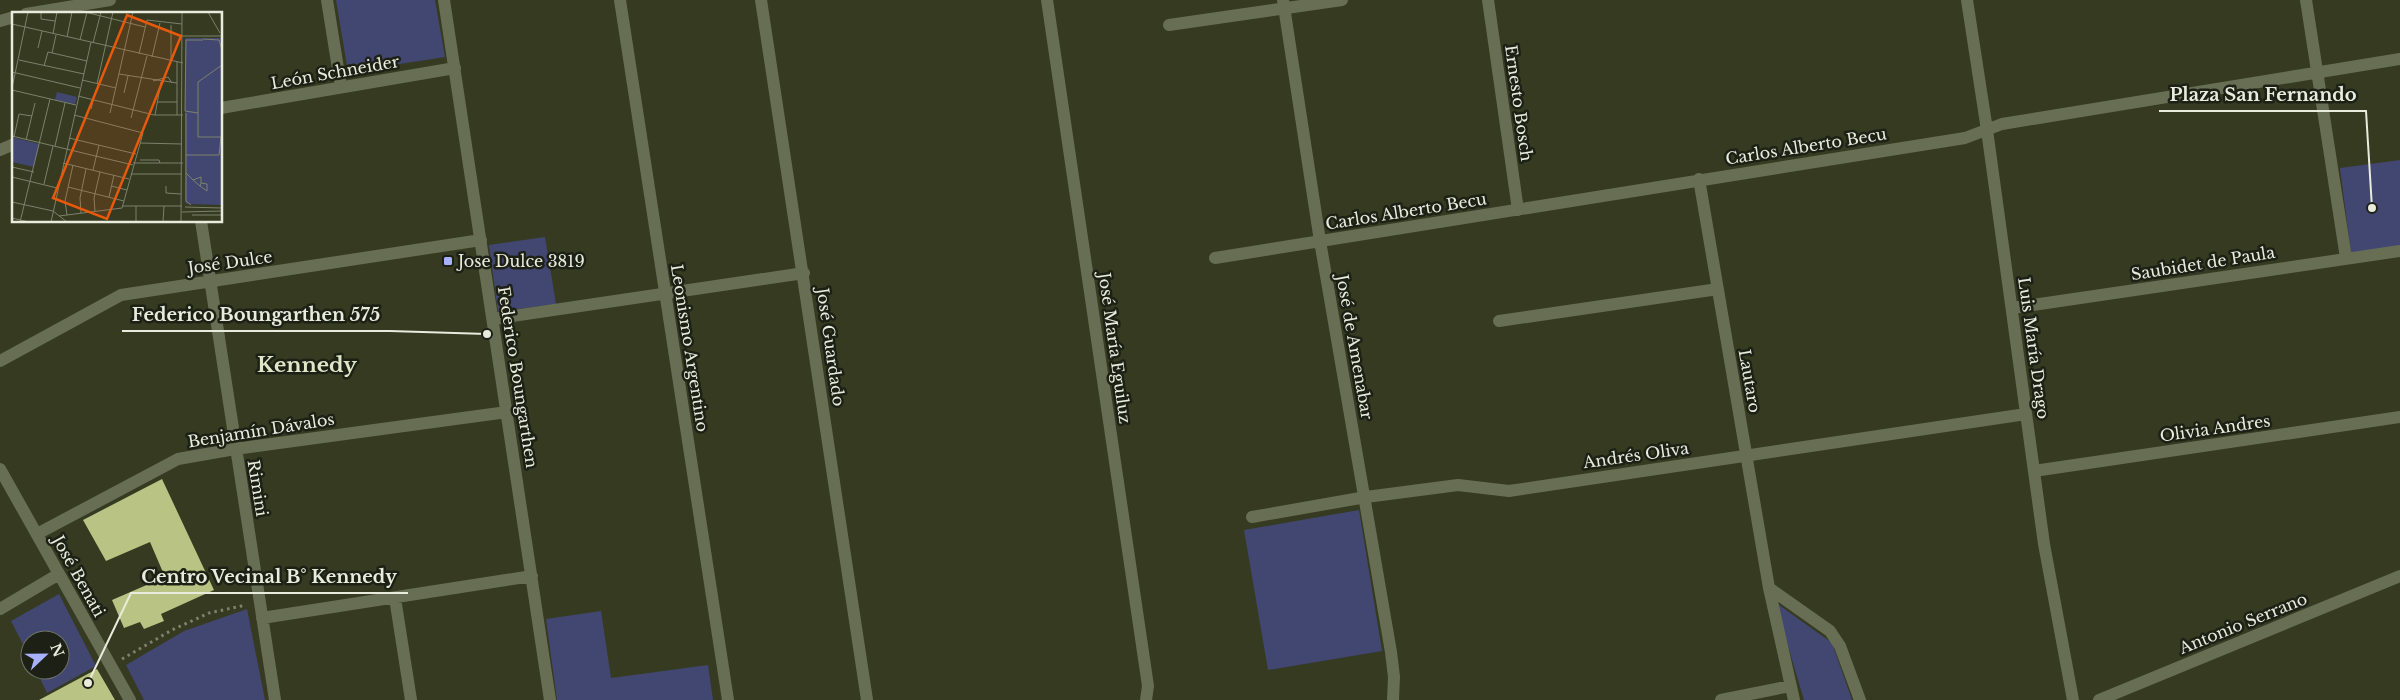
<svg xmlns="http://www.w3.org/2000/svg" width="2400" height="700" font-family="'Libre Baskerville',serif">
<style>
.green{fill:#424772}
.building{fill:#b8c384}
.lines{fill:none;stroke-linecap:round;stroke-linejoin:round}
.path{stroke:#7f836e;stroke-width:3;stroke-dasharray:2.5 4;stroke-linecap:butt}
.minor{stroke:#686e53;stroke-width:12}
.poi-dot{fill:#a7b1fc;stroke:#1d2015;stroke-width:2}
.labels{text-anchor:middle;stroke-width:5;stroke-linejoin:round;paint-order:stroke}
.street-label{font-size:16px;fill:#e9ecdd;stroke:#1d2015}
.poi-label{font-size:16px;fill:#e9ecdd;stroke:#1d2015;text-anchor:start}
.district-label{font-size:21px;font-weight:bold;fill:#e0e7c8;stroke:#1d2015}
.inset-road{fill:none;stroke:#7d816c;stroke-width:1}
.view{fill:#e8590c;fill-opacity:0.15;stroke:#e8590c;stroke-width:2.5}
.inset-edge{fill:none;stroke:#e9ecdd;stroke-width:2.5}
.leader{fill:none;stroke:#e9ecdd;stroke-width:2}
.callout-dot{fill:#e9ecdd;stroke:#1d2015;stroke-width:2}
.callout-label{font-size:18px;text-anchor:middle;font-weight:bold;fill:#e9ecdd;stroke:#1d2015;stroke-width:5;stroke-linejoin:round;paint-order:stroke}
</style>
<rect width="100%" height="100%" fill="#353a21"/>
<!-- green -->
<path class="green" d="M336,0H435L445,57L348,72Z
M2400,160V247L2351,253L2340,168Z
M545,237L556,304L498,312L489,245Z
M1359,510L1382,651L1268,670L1244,530Z
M59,594L96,666L47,693L36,670H60V640H30V658L11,621Z
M1775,602L1832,643L1852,700H1804Z
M247,609L265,700H144L126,665L184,631Z
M601,611L611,678L708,665L713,700H557L546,619Z"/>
<!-- building -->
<path class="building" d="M162,479L214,590L161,614L164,621L144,629L140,622L124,628L112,600L165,577L150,542L106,561L83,520Z
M97,669L115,700H39Z"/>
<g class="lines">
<!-- path -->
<path class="path" d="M122,659L172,630L209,613L246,605"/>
<!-- minor -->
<path class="minor" d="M327,0L341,87
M444,0L550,700
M620,0L728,700
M761,0L867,700
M1047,0L1148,686L1146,700
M1283,0L1320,241L1391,652L1394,677L1393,700
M1488,0L1518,210
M1967,0L1987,130L2044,544L2073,700
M2306,0L2346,258
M26,14L110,0
M0,21L14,17
M1169,25L1342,0
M221,108L455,68
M0,150L14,144
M1699,179L1769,588L1794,700
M201,221L275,700
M1215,258L1965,138L2002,124L2400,59
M2012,308L2400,251
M493,319L804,273
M1499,321L1718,289
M0,361L121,295L481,240
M0,469L130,700
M2034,471L2400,417
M1252,517L1366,497L1458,485L1509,491L2026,414
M37,534L178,459L235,449L507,412
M1769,588L1830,631L1840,646L1860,700
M395,598L411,700
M0,609L59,574
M262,618L532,576
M1721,700L1790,686
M2099,700L2400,576"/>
</g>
<!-- markers -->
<rect class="poi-dot" x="443" y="256" width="10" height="10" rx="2.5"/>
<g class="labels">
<!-- street labels -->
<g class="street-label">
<text transform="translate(335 72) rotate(-10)" y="6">León Schneider</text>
<text transform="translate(1519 103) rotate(82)" y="6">Ernesto Bosch</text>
<text transform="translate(1806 146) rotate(-9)" y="6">Carlos Alberto Becu</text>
<text transform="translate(1406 211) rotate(-9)" y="6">Carlos Alberto Becu</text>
<text transform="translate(230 262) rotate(-8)" y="6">José Dulce</text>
<text transform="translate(2203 263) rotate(-9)" y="6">Saubidet de Paula</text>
<text transform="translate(831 347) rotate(82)" y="6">José Guardado</text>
<text transform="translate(1355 347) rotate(80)" y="6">José de Amenabar</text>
<text transform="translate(690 348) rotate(81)" y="6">Leonismo Argentino</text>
<text transform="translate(1115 348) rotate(82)" y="6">José María Eguiluz</text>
<text transform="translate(2034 348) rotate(82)" y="6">Luis María Drago</text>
<text transform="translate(518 377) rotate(81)" y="6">Federico Boungarthen</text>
<text transform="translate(1750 381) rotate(80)" y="6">Lautaro</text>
<text transform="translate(2215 428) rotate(-8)" y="6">Olivia Andres</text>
<text transform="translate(261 430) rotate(-9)" y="6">Benjamín Dávalos</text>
<text transform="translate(1636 455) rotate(-8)" y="6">Andrés Oliva</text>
<text transform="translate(258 488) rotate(81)" y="6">Rimini</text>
<text transform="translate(79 576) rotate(61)" y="6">José Benati</text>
<text transform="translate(2243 623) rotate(-22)" y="6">Antonio Serrano</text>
</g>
<!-- poi labels -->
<g class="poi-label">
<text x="458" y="267">Jose Dulce 3819</text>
</g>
<!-- district labels -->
<g class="district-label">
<text x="307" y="372">Kennedy</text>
</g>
</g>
<!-- overview -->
<g transform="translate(12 12)">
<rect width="210" height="210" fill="#353a21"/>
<path d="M173,26H210V193L175,192L173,190ZM45,80L65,85L63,92L43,88ZM0,125L27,132L22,155L0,150Z" fill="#424772"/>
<path class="inset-road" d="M29,0V7L43,9M73,0L133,15M196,0L208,21M209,0L210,20M0,12L171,51M159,13V49M41,22L45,0M170,24H210M55,25L60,0M191,27L207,28L210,38M68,28L75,0M81,31L89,0M26,36L30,19M40,41L44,23M127,42L135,8L170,12M140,45L148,11M7,48L72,62M210,53L186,70V125H210M32,54L36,40L75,49M0,60L68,76M107,62L165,71M70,68L104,76M141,69L156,65L160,71M85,72L101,0M0,76L16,0M0,78L64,93M112,81L116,64M66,84L142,103H171M145,90H165M79,97L84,78M98,101L121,0M174,101V189L179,193M186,101L173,99L174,28H191M143,103L149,70M165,103V50M119,106L135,44M0,124L121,153M2,125L7,102L20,104M57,126L124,142M14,128L23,91M128,131L170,132M43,134L53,91M174,143H207L209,125M128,148H147L148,151M51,151L117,167M121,151H171M0,155L22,160M81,158L87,133M174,161L181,168L188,174L189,171V165L181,168M119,162H170M0,165L45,176M32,172L41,134M99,174L115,178M154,174V181L169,182M188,174L195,179V172L189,171M56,175L112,189M97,185L102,163M0,190L41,199L55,210M111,194H170M124,194V210M173,195L210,196M83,199L82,186L88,160M170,200L210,199M69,201L68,186L74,157M55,203L53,189L61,153M180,203H210M47,204L110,196L131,121L62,103M0,206L17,210M8,210L38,87M39,210L79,30M151,210L152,194M169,210L170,0"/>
<path class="view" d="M115,3L169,24L95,207L41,186Z"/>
<rect width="210" height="210" class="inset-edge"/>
</g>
<!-- callouts -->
<path class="leader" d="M2372 208L2366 111H2159M487 334L390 331H122M88 683L131 593H408"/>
<g class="callout-dot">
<circle cx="2372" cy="208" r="5"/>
<circle cx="487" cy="334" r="5"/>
<circle cx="88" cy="683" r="5"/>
</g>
<g class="callout-label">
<text x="2263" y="101">Plaza San Fernando</text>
<text x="256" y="321">Federico Boungarthen 575</text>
<text x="269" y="583">Centro Vecinal B° Kennedy</text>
</g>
<!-- north arrow -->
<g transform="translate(45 655) rotate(68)"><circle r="24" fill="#1d2015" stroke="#6f7265"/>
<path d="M0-4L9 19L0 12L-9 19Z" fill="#a7b1fc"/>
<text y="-8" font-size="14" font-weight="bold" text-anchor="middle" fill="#e9ecdd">N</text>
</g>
</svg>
